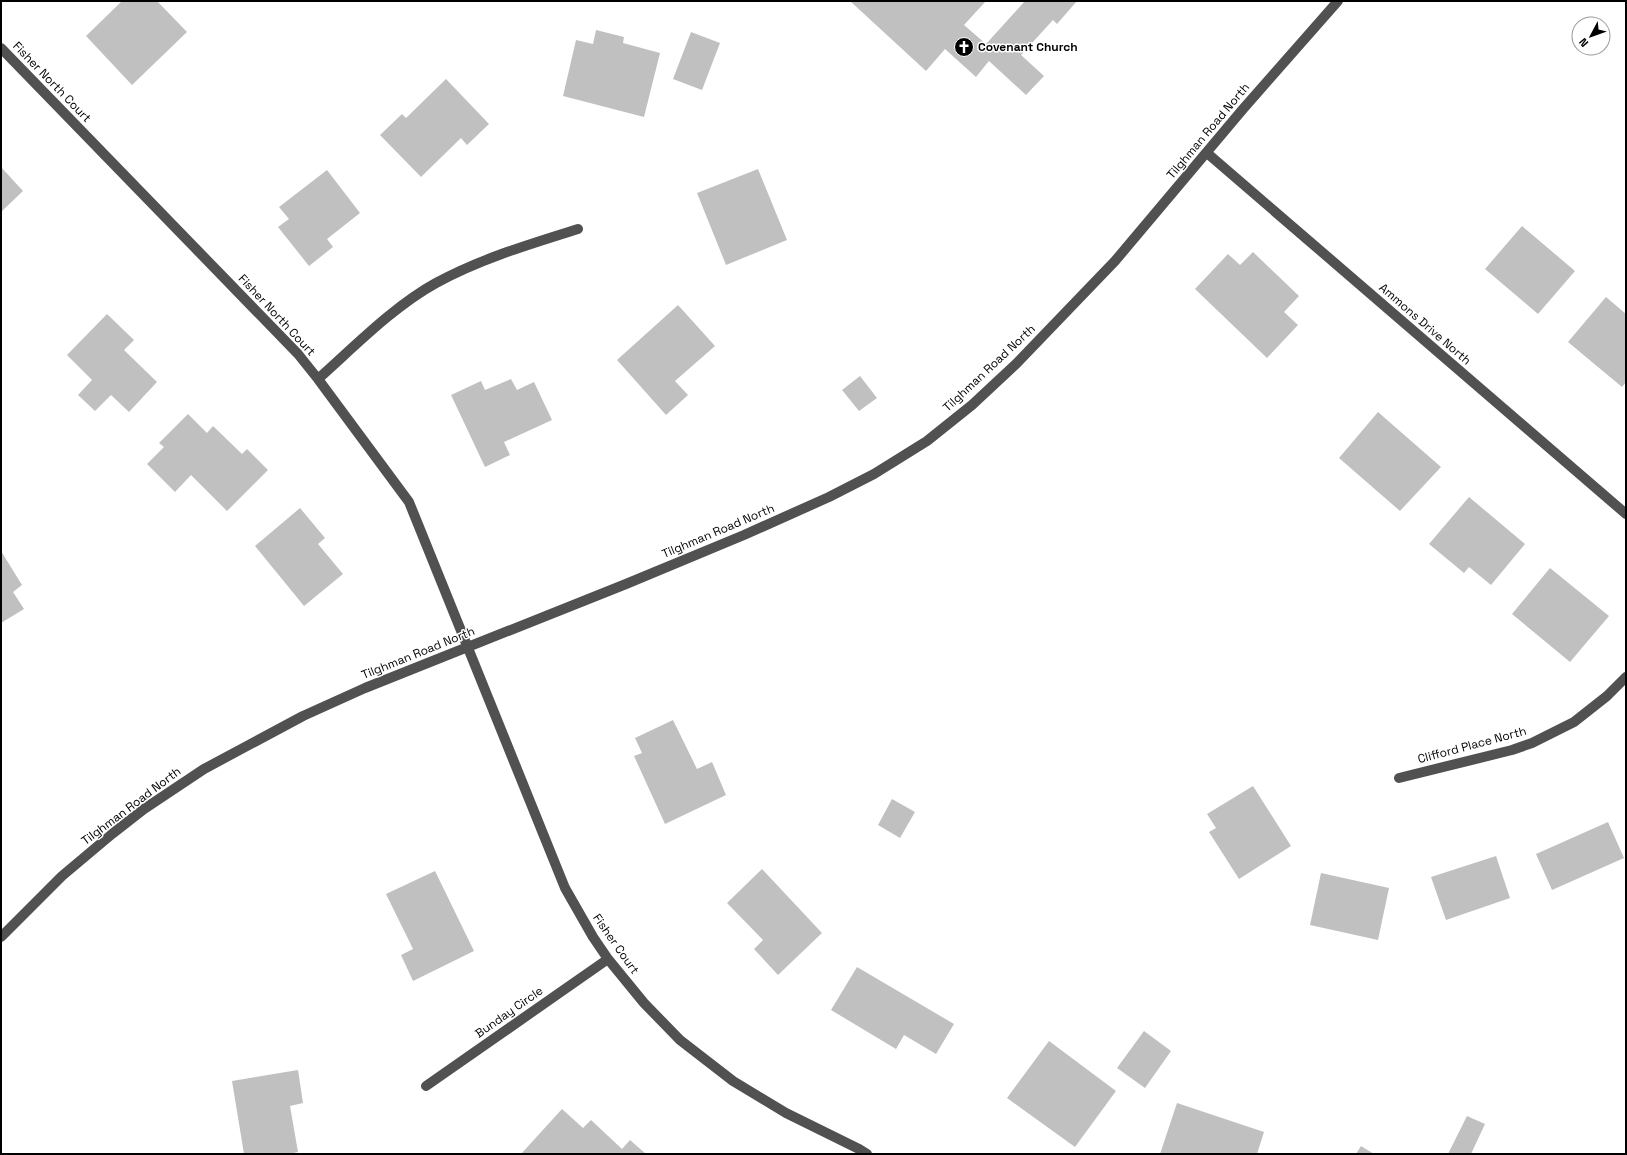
<svg xmlns="http://www.w3.org/2000/svg" width="1627" height="1155" font-family="'Space Grotesk',sans-serif">
<style>
.building{fill:#c0c0c0}
.lines{fill:none;stroke-linecap:round;stroke-linejoin:round}
.minor{stroke:#515151;stroke-width:10}
.labels{text-anchor:middle;stroke-width:3;stroke-linejoin:round;paint-order:stroke}
.poi-label{font-size:12px;font-weight:bold;fill:#000;stroke:#fff;text-anchor:start}
.street-label{font-size:12px;fill:#000;stroke:#fff}
</style>
<rect width="100%" height="100%" fill="#fff"/>
<!-- building -->
<path class="building" d="M122,1H157L187,32L132,85L86,36Z
M850,1H986L964,25L986,44L1025,1H1077L1057,24L1053,20L1021,55L1044,76L1026,95L989,61L976,77L945,49L926,71Z
M596,30L624,37L623,43L660,53L644,117L563,96L576,40L593,44Z
M691,32L720,43L702,90L673,79Z
M446,79L489,124L467,145L461,138L421,177L380,135L402,114L406,118Z
M1,167L23,191L1,212Z
M758,169L787,240L726,265L697,193Z
M327,170L360,213L327,239L333,247L309,266L278,227L289,219L279,207Z
M1522,226L1575,271L1538,314L1485,269Z
M1253,252L1299,296L1284,312L1298,325L1267,358L1195,289L1228,254L1240,265Z
M1606,297L1626,314V382L1622,387L1568,342Z
M678,305L715,346L675,381L688,395L666,415L617,360Z
M107,314L134,340L124,350L157,382L129,412L111,395L95,411L78,395L92,380L67,355Z
M860,376L877,398L859,411L842,390Z
M511,379L517,390L534,382L552,420L504,442L510,455L485,467L451,395L481,381L485,390Z
M1378,412L1441,467L1400,511L1339,458Z
M188,414L207,433L213,426L242,454L247,449L268,470L227,511L191,475L175,492L147,464L164,447L159,443Z
M1469,497L1525,544L1491,585L1469,567L1464,573L1429,544Z
M300,508L325,538L318,544L343,574L304,606L255,546Z
M1,551L22,585L13,592L24,609L1,623Z
M1550,568L1609,616L1570,662L1512,614Z
M673,720L697,769L712,762L726,795L665,824L634,756L642,753L635,738Z
M1253,786L1291,846L1239,879L1209,832L1216,828L1207,814Z
M892,799L915,812L900,838L878,825Z
M1608,822L1624,858L1552,890L1536,854Z
M1496,856L1510,898L1446,920L1431,877Z
M762,869L822,933L778,975L754,949L763,940L727,903Z
M435,871L474,951L413,981L401,955L413,949L386,894Z
M1321,873L1389,888L1378,940L1310,925Z
M857,967L954,1024L936,1054L904,1035L896,1049L831,1010Z
M1144,1031L1171,1051L1145,1088L1117,1068Z
M1049,1041L1116,1091L1075,1147L1007,1098Z
M298,1070L303,1103L290,1106L298,1152L289,1154H244L232,1081Z
M1177,1103L1264,1132L1257,1154H1160Z
M562,1109L583,1128L591,1120L622,1149L630,1140L646,1154H521Z
M1467,1116L1485,1124L1471,1154H1448Z
M1361,1146L1374,1154H1356Z"/>
<g class="lines">
<!-- minor -->
<path class="minor" d="M1,48L298,354L318,379L409,502L565,888L593,937L608,959L644,1003L680,1040L733,1081L786,1113L859,1149L867,1154
M1207,153L1626,514
M318,379C354,347 394,306 436,283C480,259 530,244 578,229
M1399,778L1512,750L1532,743L1574,722L1607,696L1626,677
M1,937L62,876L112,834L144,809L204,769L303,716L365,688L626,584L744,535L829,497L874,474L927,441L972,405L1016,364L1115,261L1243,109L1338,1
M426,1086L608,959"/>
</g>
<!-- icons -->
<defs>
<symbol id="church-disc" viewBox="-11 -11 22 22"><circle r="9.5" fill="#000" stroke="#fff"/><path d="M-1.2-6h2.4v3.5h3.3v2.4h-3.3V6h-2.4V-.1h-3.3v-2.4h3.3Z" fill="#fff"/></symbol>
</defs>
<g fill-rule="evenodd">
<use href="#church-disc" x="953" y="36" width="22" height="22"/>
</g>
<g class="labels">
<!-- poi labels -->
<g class="poi-label">
<text x="978" y="51">Covenant Church</text>
</g>
<!-- street labels -->
<g class="street-label">
<text transform="translate(52 82) rotate(46)" y="4">Fisher North Court</text>
<text transform="translate(1208 131) rotate(-50)" y="4">Tilghman Road North</text>
<text transform="translate(277 315) rotate(47)" y="4">Fisher North Court</text>
<text transform="translate(1425 324) rotate(41)" y="4">Ammons Drive North</text>
<text transform="translate(989 368) rotate(-43)" y="4">Tilghman Road North</text>
<text transform="translate(718 531) rotate(-23)" y="4">Tilghman Road North</text>
<text transform="translate(418 653) rotate(-22)" y="4">Tilghman Road North</text>
<text transform="translate(1472 745) rotate(-15)" y="4">Clifford Place North</text>
<text transform="translate(131 806) rotate(-37)" y="4">Tilghman Road North</text>
<text transform="translate(616 944) rotate(55)" y="4">Fisher Court</text>
<text transform="translate(509 1012) rotate(-35)" y="4">Bunday Circle</text>
</g>
</g>
<!-- border -->
<rect width="1627" height="1155" fill="none" stroke="#000000" stroke-width="4"/>
<!-- north arrow -->
<g transform="translate(1591 36) rotate(229)"><circle r="19" fill="#ffffff" stroke="#999999"/>
<path d="M0-3L7 15L0 10L-7 15Z" fill="#000000"/>
<text y="-6" font-size="11" font-weight="bold" text-anchor="middle" fill="#000000">N</text>
</g>
</svg>
